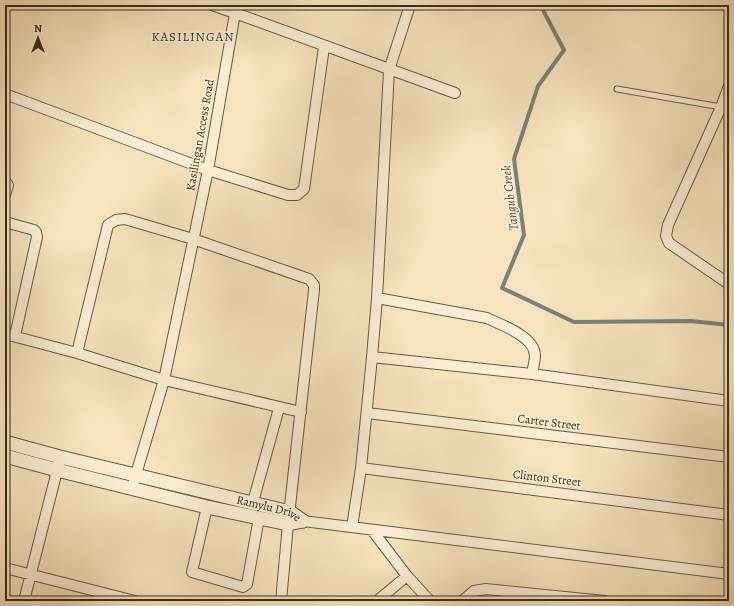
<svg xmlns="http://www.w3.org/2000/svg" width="734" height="606" font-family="Alegreya,serif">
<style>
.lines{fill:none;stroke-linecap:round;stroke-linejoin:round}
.stream{stroke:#75837b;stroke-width:4}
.service-casing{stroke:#675a45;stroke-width:7}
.minor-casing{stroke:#675a45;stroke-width:12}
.tertiary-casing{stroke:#675a45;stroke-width:15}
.service{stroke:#faedd4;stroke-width:5}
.minor{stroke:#faedd4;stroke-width:10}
.tertiary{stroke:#faedd4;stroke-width:13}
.labels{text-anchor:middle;stroke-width:3;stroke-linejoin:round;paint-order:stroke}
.street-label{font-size:12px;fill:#372c1d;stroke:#faedd4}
.neighbourhood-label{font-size:13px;letter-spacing:1px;fill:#372c1d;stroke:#faedd4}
.water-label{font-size:13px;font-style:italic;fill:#515044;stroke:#faedd4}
</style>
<rect width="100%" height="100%" fill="#f7e3bd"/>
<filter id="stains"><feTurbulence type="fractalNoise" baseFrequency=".005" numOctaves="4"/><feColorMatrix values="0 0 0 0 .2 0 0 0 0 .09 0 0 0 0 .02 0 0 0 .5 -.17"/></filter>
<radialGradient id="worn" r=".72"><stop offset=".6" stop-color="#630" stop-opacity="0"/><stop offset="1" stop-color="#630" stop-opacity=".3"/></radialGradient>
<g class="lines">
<!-- stream -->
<path class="stream" d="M542,5L544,12L564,50L538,86L514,159L524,235L502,288L574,322L691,321L729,325"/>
<defs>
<path id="service" d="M617,89L721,107"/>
<path id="minor" d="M212,5L235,13
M729,86L721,107L668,225L666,236L669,243L729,284
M5,94L208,170L288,195H297L304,189L324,47
M5,181L8,185L5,195
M5,222L34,230L36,232L37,237L15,336
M377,298L487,318C501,325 534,336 535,355C535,361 533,368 532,374
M5,334L77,353L164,380L301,412
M77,353L108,225L116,220L125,219L193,239L309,279L314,285V290L288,524L281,601
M372,357L532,374L729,401
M367,413L729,457
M361,468L729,515
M134,481L164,380L208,170L235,13L455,93
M253,502L279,408
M207,507L192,572L243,587L247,584L259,518
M303,521L729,574
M352,527L361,468L372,357L377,298L389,70L410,5
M372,530L407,576L430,601
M5,568L135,601
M24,601L59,463
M377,601L407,576
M462,601L474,591L486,589L605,601"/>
<g id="tertiary">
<path id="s1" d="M5,442L60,457L290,512L303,521"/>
<path d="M5,456L57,470L207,507L288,524L303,521"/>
</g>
</defs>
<!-- service casing -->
<use href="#service" class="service-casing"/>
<!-- minor casing -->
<use href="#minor" class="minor-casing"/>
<!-- tertiary casing -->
<use href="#tertiary" class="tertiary-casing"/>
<!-- service -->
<use href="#service" class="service"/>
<!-- minor -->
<use href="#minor" class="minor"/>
<!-- tertiary -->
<use href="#tertiary" class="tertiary"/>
</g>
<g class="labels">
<!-- street labels -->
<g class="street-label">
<text transform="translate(200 135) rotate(-80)" y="4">Kasilingan Access Road</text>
<text transform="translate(549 422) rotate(7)" y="4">Carter Street</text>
<text transform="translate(547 478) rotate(7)" y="4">Clinton Street</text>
<text dy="4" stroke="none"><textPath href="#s1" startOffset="272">Ramylu Drive</textPath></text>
</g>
<!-- neighbourhood labels -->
<g class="neighbourhood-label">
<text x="193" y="41">KASILINGAN</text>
</g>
<!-- water labels -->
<g class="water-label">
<text transform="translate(509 198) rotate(-97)" y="5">Tangub Creek</text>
</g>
</g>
<!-- margin -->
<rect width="734" height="606" fill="none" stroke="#f7e3bd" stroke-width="20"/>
<rect x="6" y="6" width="722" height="594" fill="none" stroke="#372c1d" stroke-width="2"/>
<rect x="10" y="10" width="714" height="586" fill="none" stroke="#372c1d"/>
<!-- north arrow -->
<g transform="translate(38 38)" stroke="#faedd4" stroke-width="3" paint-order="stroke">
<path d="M0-3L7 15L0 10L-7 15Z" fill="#372c1d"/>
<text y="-6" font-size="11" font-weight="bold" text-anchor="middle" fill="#372c1d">N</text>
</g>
<rect width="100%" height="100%" filter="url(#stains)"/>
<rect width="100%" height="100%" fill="url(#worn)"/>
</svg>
